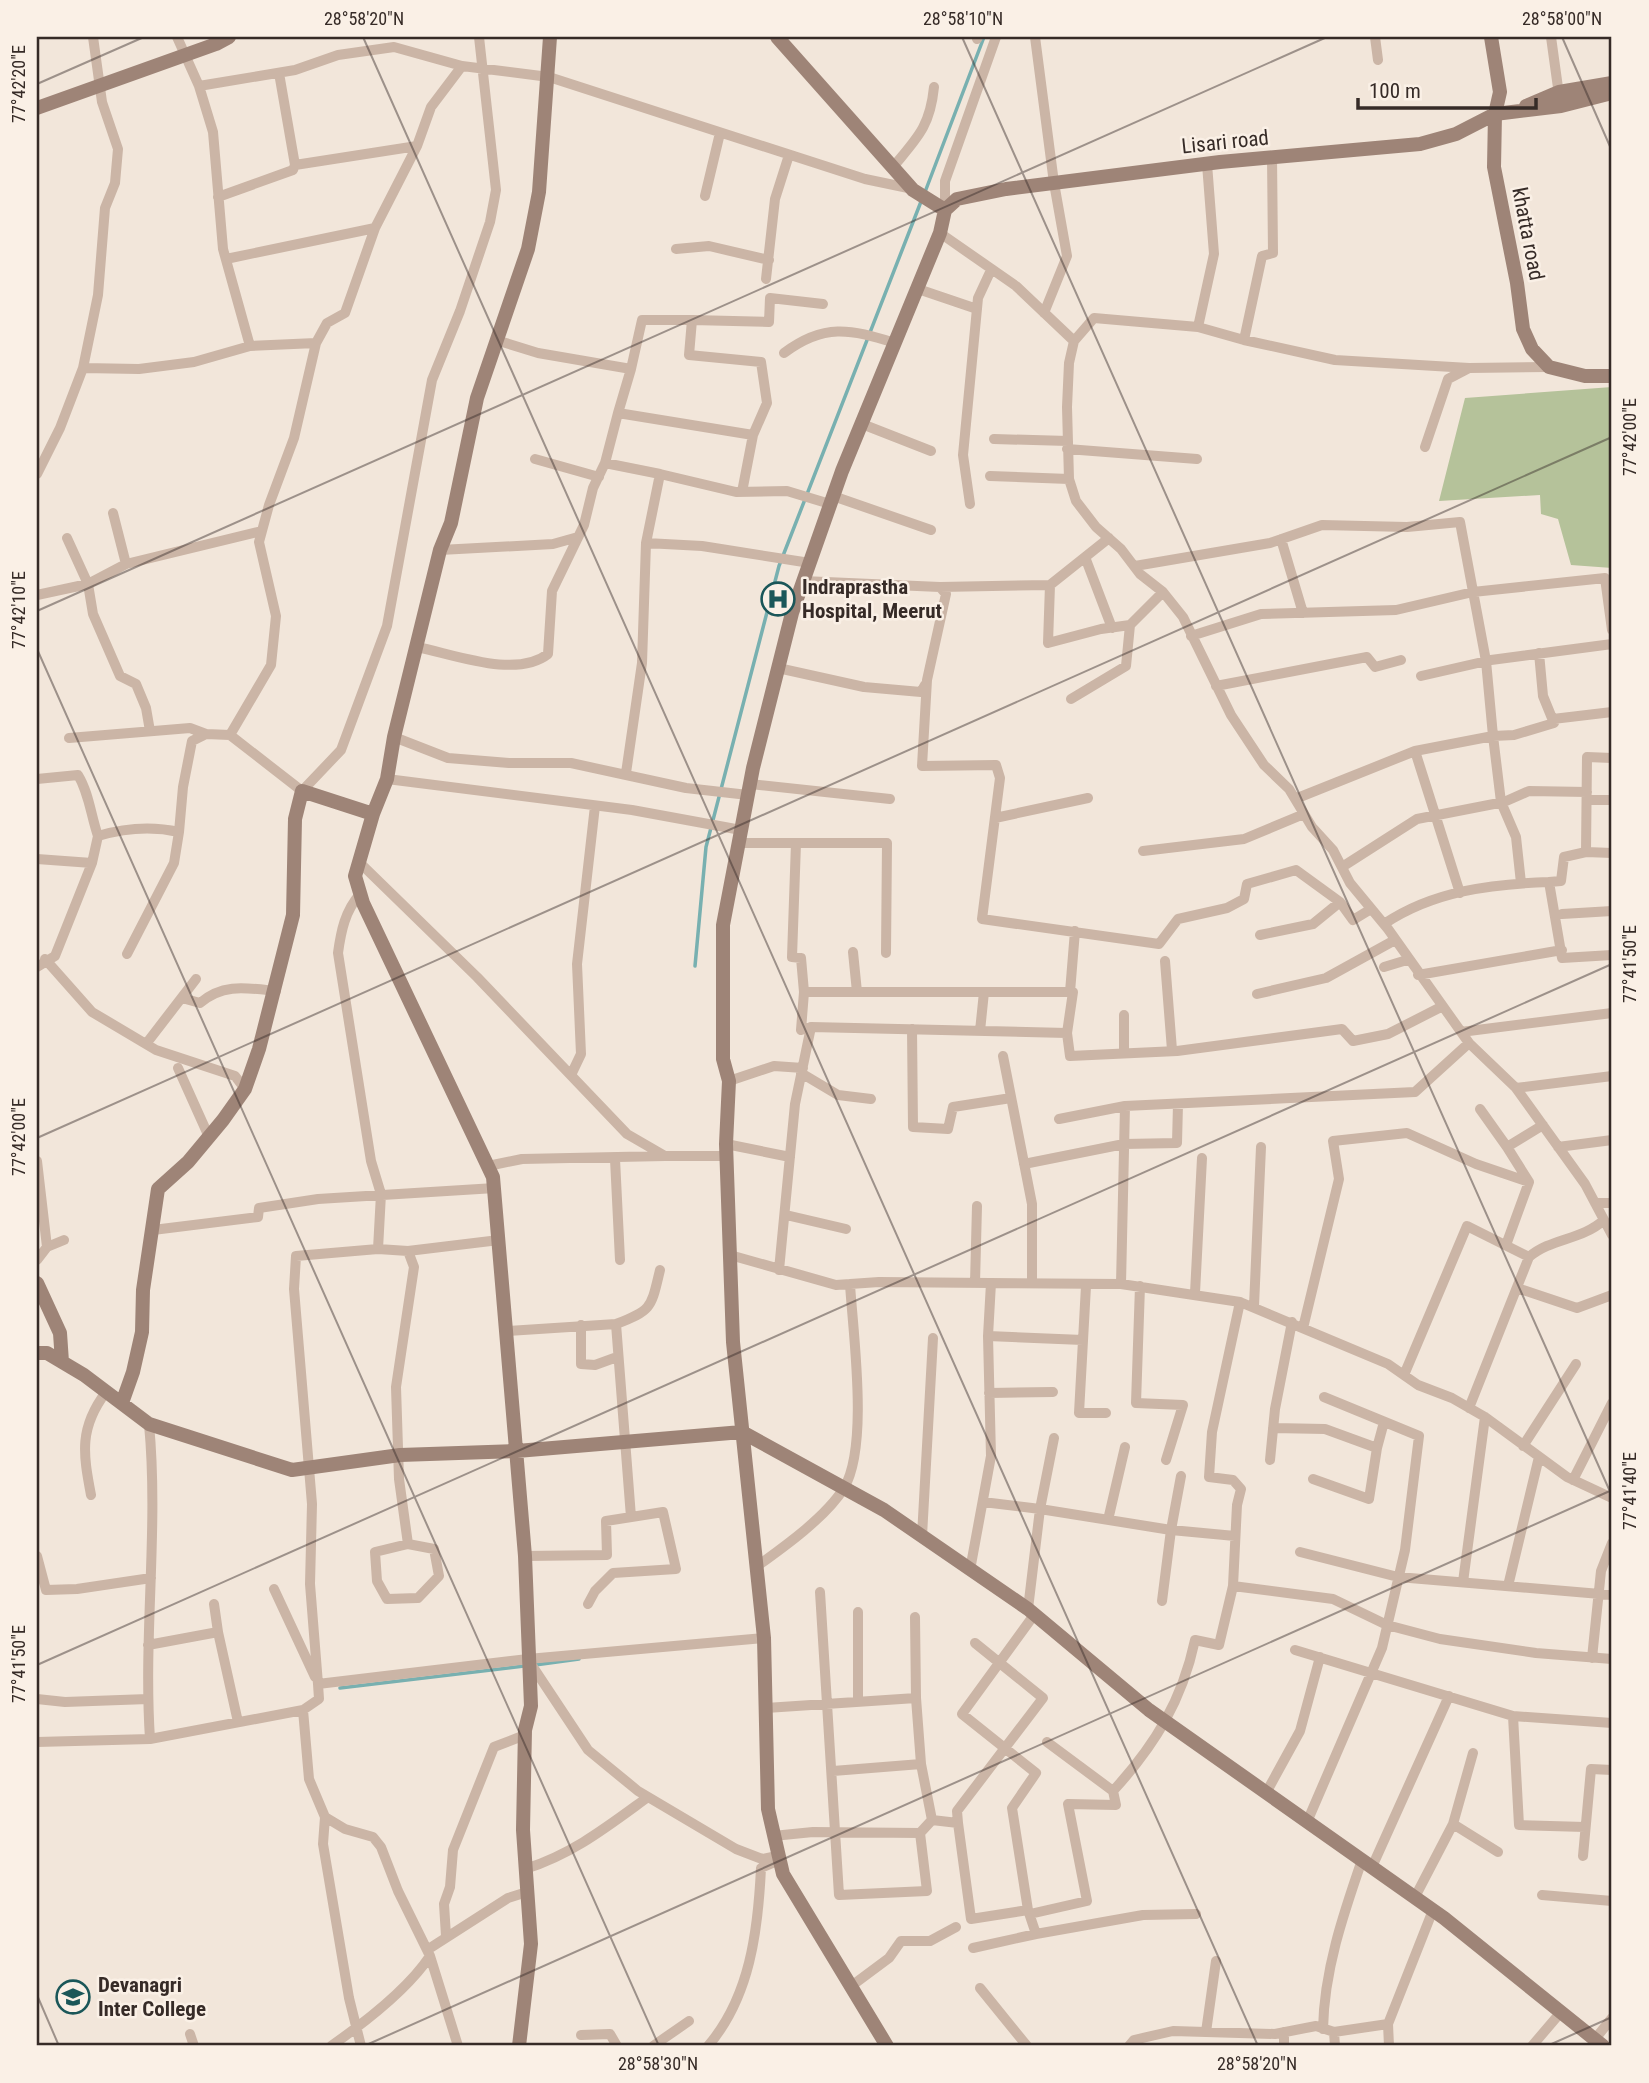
<svg xmlns="http://www.w3.org/2000/svg" width="1649" height="2083" font-family="'Roboto Condensed',sans-serif">
<style>
.green{fill:#b5c29a}
.lines{fill:none;stroke-linecap:round;stroke-linejoin:round}
.stream{stroke:#78b0b0;stroke-width:3.5}
.street{stroke:#cbb5a6;stroke-width:10}
.secondary{stroke:#9e8477;stroke-width:14}
.ticks{fill:none;stroke:#362b27;stroke-width:2;stroke-opacity:0.45}
.labels{text-anchor:middle;stroke-width:5;stroke-linejoin:round;paint-order:stroke}
.street-label{font-size:21px;fill:#362b27;stroke:#faf0e6}
.poi-label{font-size:21px;font-weight:bold;fill:#362b27;stroke:#faf0e6;text-anchor:start}
.neatline{fill:none;stroke:#362b27;stroke-width:2.5}
.ticks-label{font-size:18px;text-anchor:middle;fill:#362b27}
</style>
<rect width="100%" height="100%" fill="#f2e6da"/>
<!-- green -->
<path class="green" d="M1612,387V568L1571,565L1558,519L1541,514L1540,495L1439,501L1465,398Z"/>
<g class="lines">
<!-- stream -->
<path class="stream" d="M925,192L984,37
M695,966L706,847L779,566L922,199
M535,1665L579,1659
M340,1688L524,1666"/>
<!-- street -->
<path class="street" d="M177,37L199,86L213,132L223,249L250,346
M1035,37L1054,183L1067,256L1044,313
M1375,37L1378,60
M1551,37L1559,95
M977,39L978,37
M462,66L431,107L417,146L375,228L345,313L327,323L316,343L294,438L269,505L259,542L276,616L271,665L230,735L302,791L341,750L387,626L432,380L460,311L490,222L496,190L479,37
M279,73L295,165
M199,86L295,70L338,55L394,47L462,66L549,77L865,179L913,189
M1207,164L1214,254L1198,327L1244,340L1262,256L1273,253L1272,157
M893,167C917,138 930,127 934,87
M705,196L720,133
M218,197L293,170L295,165L417,146
M945,210V181L996,37
M940,233L1016,286L1074,341L1069,363L1067,407L1069,479L1076,501L1096,527L1121,549L1140,574L1163,592L1183,617L1231,715L1264,765L1289,789L1312,827L1333,850L1350,883L1388,929L1469,1043L1516,1088L1585,1184L1612,1235
M676,249L709,246L769,260
M226,259L375,228
M766,279L775,199L789,155
M918,289L977,309
M692,320L769,322L770,298L823,304
M496,340L538,353L631,369L618,413
M1244,340L1335,360L1469,368L1549,367
M1074,341L1094,318L1198,327
M784,353C824,323 850,329 895,343
M83,368L139,369L194,362L250,346L316,343
M631,369L642,320H692L689,355L761,362L767,403L753,435
M862,424L931,451
M994,439L1068,441
M1425,447L1448,379L1469,368
M1067,449L1197,459
M535,459L599,477
M605,463L618,413L753,435L742,492
M37,474L60,428L83,368L98,295L105,208L115,183L118,149L102,102L93,37
M660,474L736,492L787,491L830,504
M990,476L1069,479
M833,496L931,530
M970,504L963,455L978,298L991,270
M113,513L126,564L262,531
M1281,539L1303,613
M440,550L553,544L578,537
M1085,557L1112,628
M126,564L88,584L93,614L120,676L136,684L146,708L150,731
M1135,566L1270,543L1322,525L1407,527L1460,522L1486,661L1493,736L1415,751L1295,799
M803,581L940,587L946,594L927,680L922,766L996,765L1000,778L982,919L1159,944L1178,919L1227,908L1244,899L1247,884L1296,870L1340,902L1313,924L1260,935
M1050,585L1048,643L1101,629L1130,625L1163,592
M940,587L1050,585L1109,538
M37,595L88,584L67,538
M1191,636L1261,614L1396,610L1473,592L1605,578L1612,630
M417,647C453,654 516,679 548,654L552,591L584,525L593,488L605,463L660,474L646,543
M778,668L864,687L921,692L925,685
M1421,676L1491,660L1612,644
M1216,686L1367,657L1375,667L1401,660
M1071,699L1126,666L1130,625
M1553,719L1612,712
M394,737L448,758L509,763H571L686,788L748,795
M69,738L190,728L206,734
M1415,751L1460,893
M626,773L642,663L646,543L702,546L810,563
M37,779L78,775C89,793 91,816 98,836
M387,779L632,810L741,830
M750,784L890,799
M1587,800H1612
M995,818L1088,798
M739,843H887L886,953
M796,843L792,957L801,958L804,992
M1143,851L1244,839L1304,814
M1586,852L1587,757L1612,758
M37,859L92,863L98,836C125,828 152,826 179,832L183,787L192,741L206,734L230,735
M359,862L477,977L627,1134L665,1156H727
M1342,867L1417,819L1504,802L1529,791L1587,792
M1549,882L1561,881L1564,857L1586,852L1612,853
M1521,883L1516,837L1501,802L1493,736L1514,735L1554,723L1543,696L1539,653
M360,894C345,911 341,931 338,953L371,1161L381,1194L378,1249
M1340,902L1353,920L1371,909
M1562,914L1612,911
M1384,924C1433,891 1491,884 1549,882L1562,958L1612,955
M853,952L857,992
M127,954L174,863L179,832
M45,959L92,1012L156,1050L235,1076L245,1089
M1165,961L1172,1050
M37,967L55,956L92,863
M1384,967L1407,960
M1418,975L1562,950
M1070,992L1075,931
M1257,994L1326,978L1395,940
M182,998L200,1003C223,983 247,988 276,991
M811,1027L801,1030L804,992H1073L1067,1033
M912,1029L913,1127L948,1129L953,1107L1011,1098
M980,1031L984,992
M1461,1032L1612,1013
M146,1044L196,979
M1124,1052V1015
M1003,1056L1032,1204V1282
M178,1068L209,1137
M801,1073L838,1095L871,1099
M571,1075L581,1054L577,964L595,806
M729,1081L774,1066L803,1068
M1516,1088L1612,1076
M1480,1109L1507,1147
M1059,1119L1125,1106L1415,1092L1469,1043
M726,1144L790,1157
M1558,1147L1612,1140
M615,1159L620,1260
M37,1161L47,1247
M1024,1164L1124,1144L1177,1143L1178,1104
M488,1166L522,1159L665,1156
M1595,1203H1612
M786,1215L846,1229
M153,1230L258,1217L259,1208L318,1199L495,1188
M1506,1245L1529,1182L1507,1147L1543,1125
M730,1255L836,1285L879,1282L1121,1284L1240,1302L1388,1364L1418,1385L1452,1398L1485,1417L1567,1477L1612,1498
M1529,1257C1551,1238 1582,1240 1604,1220
M37,1260L47,1247L64,1240
M779,1270L795,1104L811,1027L1067,1033L1070,1056L1177,1051L1342,1029L1353,1041L1388,1034L1441,1007
M975,1283L977,1206
M1121,1284L1125,1106
M1086,1286L1079,1413H1106
M1140,1286L1136,1403L1183,1405L1166,1460
M1517,1288L1577,1308L1612,1295
M1195,1293L1202,1158
M1240,1302L1212,1432L1209,1477L1233,1480L1241,1489L1237,1505L1233,1586L1333,1599L1387,1625L1440,1639L1536,1653L1612,1659
M1254,1306L1261,1147
M616,1324C653,1310 651,1307 660,1270
M581,1325V1364L595,1365L617,1357
M1303,1328L1339,1179L1333,1141L1407,1133L1476,1164L1529,1182
M507,1331L616,1324L631,1517
M988,1336L1083,1340
M1404,1375L1467,1226L1529,1257L1469,1408
M989,1393L1053,1392
M149,1424C159,1529 143,1634 150,1739
M1273,1428L1325,1429L1377,1448L1384,1422
M1523,1446L1576,1364
M1270,1460L1275,1409L1292,1322
M1313,1479L1369,1499L1377,1448
M1573,1480L1612,1403
M91,1495C83,1453 79,1428 106,1392
M983,1502L1040,1509L1054,1438
M1108,1520L1125,1447
M922,1536L933,1338
M408,1544L375,1552L377,1581L387,1599L418,1598L439,1576L434,1549L408,1544L399,1479L396,1387L414,1267L408,1251
M1300,1552L1398,1577L1612,1595
M37,1556L46,1590L77,1589L151,1578
M525,1556L607,1555L606,1521L663,1512L676,1569L613,1573L595,1591L588,1604
M756,1567C784,1547 826,1517 844,1488C869,1446 853,1334 850,1284
M970,1570L991,1456L988,1336L991,1283
M1463,1582L1485,1417
M1508,1586L1539,1457
M274,1589L315,1677
M820,1592L839,1895L927,1891L920,1833
M1162,1601L1171,1530L1235,1536
M214,1604L218,1632
M1028,1609L1040,1509L1171,1530L1181,1476
M915,1617L916,1698
M148,1645L218,1632L238,1722
M1295,1650L1513,1716L1612,1723
M1592,1658L1601,1571L1612,1543
M531,1664L588,1750L638,1791L736,1849L762,1859L777,1856
M318,1684L310,1584L312,1504L294,1289L296,1256L378,1249L408,1251L499,1240
M37,1699L65,1702L148,1699
M858,1700V1612
M766,1708L916,1698L921,1764L932,1820
M303,1710L309,1779L325,1817L345,1829L373,1837L381,1847L398,1891L430,1956L458,2046
M1513,1716L1519,1825L1585,1827
M37,1742L150,1739L303,1710L319,1699L318,1684L528,1659L764,1638
M1047,1742L1113,1791C1155,1745 1182,1701 1195,1640L1219,1645L1233,1586
M833,1771L921,1764
M1266,1793L1300,1731L1320,1657
M325,1817L323,1844L349,1998L361,2046
M1307,1822L1382,1648L1405,1550L1419,1436L1324,1397
M958,1823L957,1811L1043,1698L975,1643
M1453,1824L1498,1852
M773,1836L813,1832L920,1833L932,1820L958,1823L971,1919L1028,1910L1012,1808L1036,1773L962,1714L1034,1615
M1583,1856L1591,1769L1612,1770
M1372,1867L1449,1696
M525,1869C573,1854 608,1826 648,1797
M1542,1895L1612,1901
M1415,1897L1453,1824L1473,1753
M1028,1910L1036,1934L1143,1915L1196,1914
M1030,1914L1087,1901L1068,1804L1116,1805L1113,1791
M446,1936L444,1904L450,1887L453,1850L494,1747L525,1735
M973,1948L1036,1934
M427,1950L508,1898L527,1892
M850,1987L889,1958L901,1941H930L956,1927
M980,1988L1027,2046
M1388,2024L1389,2046
M1323,2029C1324,1971 1343,1915 1362,1860
M1206,2032L1216,1961
M1284,2032V2046
M1334,2032L1335,2046
M190,2034L194,2046
M581,2035L610,2034L617,2046
M1595,2039L1612,2018
M331,2046C364,2023 408,1989 430,1956
M653,2046L689,2021
M708,2046C750,1997 758,1931 761,1868L775,1862
M1129,2046L1134,2040L1173,2031L1275,2034L1316,2026L1334,2032L1388,2024L1433,1910
M1532,2046L1561,2012"/>
<!-- secondary -->
<path class="secondary" d="M777,37L913,190L945,210
M1491,37L1500,92L1495,114L1494,167L1517,283L1523,329L1532,349L1549,367L1585,376H1612
M1526,106L1559,92L1612,83
M37,108L216,44L229,37
M945,210L957,199L1006,189L1220,162L1420,144L1456,134L1495,114L1561,106L1612,93
M373,814L355,876L363,903L493,1177L525,1556L531,1706L525,1730L523,1830L531,1944L519,2046
M37,1283L60,1333L62,1362
M37,1353H47L84,1375L149,1424L292,1470L400,1455L517,1451L742,1432L884,1510L1028,1609L1149,1710L1444,1918L1603,2046
M122,1403L133,1372L142,1332L143,1290L158,1189L188,1162L223,1120L245,1089L259,1049L293,915L295,819L302,791L373,814L387,779L394,737L440,550L451,523L477,398L528,249L539,192L550,37
M887,2046L783,1874L768,1809L764,1638L733,1342L726,1144L729,1081L723,1059V925L753,768L792,613L842,471L940,233L945,210"/>
</g>
<!-- ticks -->
<path class="ticks" d="M363,37L1258,2046M962,37L1612,1496M1562,37L1612,151M37,84L144,37M37,611L1327,37M37,649L659,2046M37,1138L1612,437M37,1665L1612,964M37,1995L59,2046M364,2046L1612,1490M1547,2046L1612,2017"/>
<!-- icons -->
<defs>
<symbol id="hospital-ring" viewBox="-11 -11 22 22"><circle r="9.5" fill="#faf0e6" stroke="#1b5759" stroke-width="1.5"/><path d="M-5-5h3v3.5h4V-5h3V5h-3V1.5h-4V5h-3Z" fill="#1b5759"/></symbol>
<symbol id="university-ring" viewBox="-11 -11 22 22"><circle r="9.5" fill="#faf0e6" stroke="#1b5759" stroke-width="1.5"/><path d="M0-5L7-2L0 1L-7-2ZM-4 1L0 2.5L4 1V4Q0 6-4 4Z" fill="#1b5759"/></symbol>
</defs>
<g fill-rule="evenodd">
<use href="#hospital-ring" x="759" y="580" width="38" height="38"/>
<use href="#university-ring" x="54" y="1978" width="38" height="38"/>
</g>
<g class="labels">
<!-- street labels -->
<g class="street-label">
<text transform="translate(1225 142) rotate(-6)" y="7">Lisari road</text>
<text transform="translate(1528 234) rotate(79)" y="7">khatta road</text>
</g>
<!-- poi labels -->
<g class="poi-label">
<text x="802" y="594">Indraprastha<tspan x="802" dy="24">Hospital, Meerut</tspan></text>
<text x="98" y="1992">Devanagri<tspan x="98" dy="24">Inter College</tspan></text>
</g>
</g>
<!-- border -->
<rect width="1649" height="2083" fill="none" stroke="#faf0e6" stroke-width="77"/>
<!-- scale -->
<path d="M1358 98v10h178v-10" fill="none" stroke="#362b27" stroke-width="3.5"/>
<text x="1369" y="98" font-size="21" fill="#362b27" stroke="#faf0e6" stroke-width="5" paint-order="stroke">100 m</text>
<rect x="38" y="38" width="1572" height="2006" class="neatline"/>
<g class="ticks-label">
<text x="364" y="25">28°58'20"N</text>
<text x="963" y="25">28°58'10"N</text>
<text x="1562" y="25">28°58'00"N</text>
<text transform="translate(19 84) rotate(-90)" y="6">77°42'20"E</text>
<text transform="translate(1630 437) rotate(-90)" y="6">77°42'00"E</text>
<text transform="translate(19 610) rotate(-90)" y="6">77°42'10"E</text>
<text transform="translate(1630 964) rotate(-90)" y="6">77°41'50"E</text>
<text transform="translate(19 1137) rotate(-90)" y="6">77°42'00"E</text>
<text transform="translate(1630 1491) rotate(-90)" y="6">77°41'40"E</text>
<text transform="translate(19 1664) rotate(-90)" y="6">77°41'50"E</text>
<text x="658" y="2070">28°58'30"N</text>
<text x="1257" y="2070">28°58'20"N</text>
</g>
</svg>
